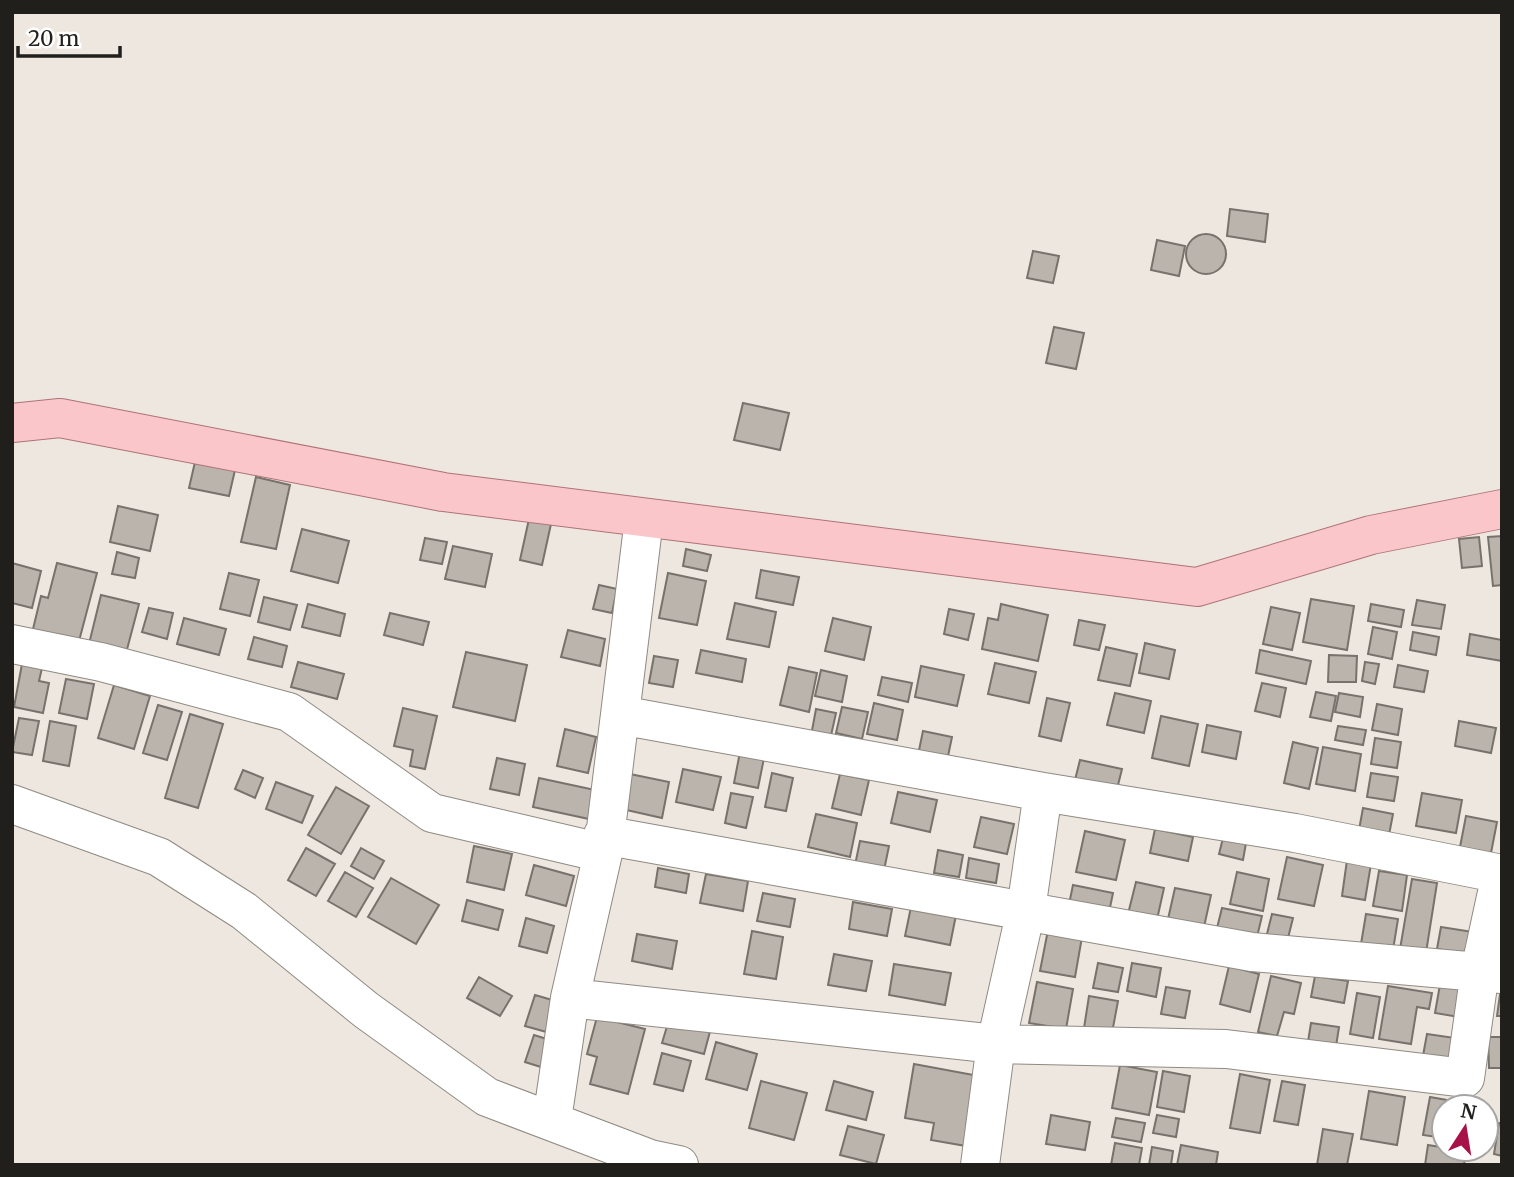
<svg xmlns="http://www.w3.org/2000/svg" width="1514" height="1177" font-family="Merriweather,serif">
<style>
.building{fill:#bab4ac;stroke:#77726b;stroke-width:2}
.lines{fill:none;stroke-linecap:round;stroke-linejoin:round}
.minor-casing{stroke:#8f8a82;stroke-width:40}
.major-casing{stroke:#ad7376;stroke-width:40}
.minor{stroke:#fff;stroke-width:38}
.major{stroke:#fbc6ca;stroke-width:38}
</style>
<rect width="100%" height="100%" fill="#ede7df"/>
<!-- building -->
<path class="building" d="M1230,209L1268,214L1265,242L1227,236Z
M1186 254a20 20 0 1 1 40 0a20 20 0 1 1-40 0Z
M1157,240L1185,246L1179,276L1151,270Z
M1033,251L1059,256L1053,283L1027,278Z
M1054,327L1084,333L1076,369L1046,363Z
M743,403L789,413L780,450L734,440Z
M195,462L235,470L229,496L189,488Z
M256,477L290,485L276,549L241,542Z
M118,506L158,515L150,551L110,542Z
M529,519L551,524L542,565L520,560Z
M302,529L349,541L338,583L291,571Z
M1502,536V585L1493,586L1488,537Z
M1479,537L1482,566L1462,568L1459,539Z
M425,538L447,542L442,564L420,560Z
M453,546L492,554L485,587L445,579Z
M686,549L711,555L707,571L683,566Z
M117,552L139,558L135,578L112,574Z
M12,563L41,571L32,608L12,603Z
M57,563L97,573L79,641L33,629L41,596L48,598Z
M761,570L799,577L793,605L756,598Z
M229,573L259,580L250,616L220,609Z
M668,573L706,581L697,625L659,618Z
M599,585L617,589L612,613L593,609Z
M101,595L139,604L125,657L88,648Z
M264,597L297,605L290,630L258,622Z
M1311,599L1354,606L1347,650L1303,642Z
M1417,600L1445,605L1441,629L1412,625Z
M735,603L776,612L769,647L727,639Z
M308,604L345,614L340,636L302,627Z
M1001,604L1048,615L1038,661L982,649L988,618L998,620Z
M1371,604L1404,610L1401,627L1368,621Z
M1271,607L1300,613L1292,650L1263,644Z
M149,608L173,613L167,639L142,632Z
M949,609L974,614L968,640L944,634Z
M390,613L429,622L423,645L384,635Z
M184,618L226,629L219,655L177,644Z
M833,618L871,627L864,660L825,651Z
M1079,620L1105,625L1099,650L1074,645Z
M1373,627L1397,632L1392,659L1368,654Z
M568,630L605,639L600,666L561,657Z
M1413,632L1439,637L1436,655L1410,650Z
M1470,634L1502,640V661L1467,655Z
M254,637L287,646L282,667L248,659Z
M1145,643L1175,650L1169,679L1139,673Z
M1106,647L1137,654L1130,686L1098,680Z
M701,650L746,659L742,682L696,673Z
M1260,650L1311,661L1306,684L1256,673Z
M466,652L527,665L515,721L453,707Z
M1329,655L1357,656L1356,682H1328Z
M654,656L678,660L673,687L649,683Z
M298,662L344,674L337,699L291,687Z
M1365,662L1379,664L1375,684L1362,681Z
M995,663L1036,672L1029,703L988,694Z
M22,664L42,668L39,681L49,683L43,713L14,707Z
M1398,665L1428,671L1424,692L1394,687Z
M921,666L964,675L957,706L915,697Z
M789,667L817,673L809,712L780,705Z
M821,670L847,676L842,702L815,696Z
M882,677L912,683L908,702L878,695Z
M66,679L94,684L87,719L59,713Z
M1262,683L1286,688L1280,717L1255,711Z
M114,685L150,696L134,749L98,738Z
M1316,692L1336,696L1331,721L1310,717Z
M1115,693L1151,701L1144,733L1107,725Z
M1339,693L1363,697L1360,717L1335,712Z
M1047,698L1070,703L1061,741L1039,736Z
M874,703L903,710L897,740L867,734Z
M1377,704L1402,709L1398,735L1372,730Z
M158,705L182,712L167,760L143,753Z
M842,707L868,712L862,739L836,733Z
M403,708L437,716L425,769L410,766L413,750L394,746Z
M816,709L836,713L830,740L811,736Z
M190,714L223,724L198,808L165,798Z
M1161,716L1198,724L1189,766L1152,758Z
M19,718L39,721L32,755L12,752Z
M50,721L76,726L69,766L43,761Z
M1459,721L1496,728L1491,753L1455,746Z
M1207,725L1241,732L1236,759L1202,752Z
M1338,726L1366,730L1363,745L1335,740Z
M565,729L596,737L588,773L557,766Z
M923,731L952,737L947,761L918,755Z
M1375,738L1401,742L1397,768L1371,764Z
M1293,742L1318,748L1309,789L1284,783Z
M1323,747L1361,754L1355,791L1316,784Z
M740,752L764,758L758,788L734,783Z
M497,758L525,764L519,795L490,789Z
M1080,760L1122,769L1117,789L1075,780Z
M683,769L721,777L713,810L676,802Z
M243,770L263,778L255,798L235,789Z
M772,773L793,778L786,811L765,807Z
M1371,773L1398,777L1394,801L1367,797Z
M630,774L669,782L662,818L622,809Z
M840,774L869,780L861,815L832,808Z
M539,778L595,790L589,819L533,807Z
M276,782L313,796L302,823L266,809Z
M336,787L369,806L341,854L308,835Z
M898,792L937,800L930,832L891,823Z
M731,793L753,797L746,828L725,823Z
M1422,793L1462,800L1456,833L1416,826Z
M1363,808L1393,814L1389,835L1359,830Z
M816,814L857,823L850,857L808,847Z
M1466,816L1497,822L1491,853L1460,847Z
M981,817L1014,824L1007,854L974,847Z
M1155,829L1193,837L1188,861L1150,853Z
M1085,831L1125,840L1116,880L1076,872Z
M1223,838L1246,843L1243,860L1219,854Z
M860,841L889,846L883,875L854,870Z
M474,846L512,854L504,890L467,882Z
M306,848L335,864L316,896L288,880Z
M361,848L384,861L374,879L351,866Z
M938,850L963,855L959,877L934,873Z
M1287,857L1323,865L1314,906L1278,899Z
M969,858L999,864L996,883L966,878Z
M1347,860L1371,864L1365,900L1342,896Z
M534,865L574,876L566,906L526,895Z
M658,868L689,874L686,893L655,887Z
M1379,871L1407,875L1402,911L1373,906Z
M345,872L373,888L356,917L328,901Z
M1237,872L1269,879L1263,911L1230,904Z
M706,874L748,881L743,911L700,903Z
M391,878L439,905L416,944L368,917Z
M1412,879L1437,883L1425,959L1399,955Z
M1136,882L1164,888L1156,924L1127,918Z
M1073,885L1113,893L1107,922L1067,914Z
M1175,888L1211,895L1202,936L1166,928Z
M763,893L795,899L790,927L757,921Z
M467,900L503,910L498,930L462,921Z
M853,902L892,909L887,936L849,929Z
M911,907L956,915L950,945L905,936Z
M1222,908L1262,916L1256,941L1216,932Z
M1272,914L1293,918L1287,942L1266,938Z
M1366,914L1398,919L1392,956L1360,950Z
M526,918L554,926L547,953L519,946Z
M1441,927L1473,932L1469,954L1437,949Z
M1048,930L1082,937L1075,977L1040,971Z
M752,931L783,937L776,979L744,974Z
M637,934L677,941L672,969L632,961Z
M834,954L872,961L866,991L828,985Z
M1098,963L1123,968L1118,992L1093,988Z
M1132,963L1161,968L1156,997L1127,991Z
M894,964L951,973L945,1005L889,995Z
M1229,966L1259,974L1250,1012L1220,1004Z
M1271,976L1301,983L1294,1014L1284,1012L1277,1036L1258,1032Z
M1315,976L1348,981L1344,1003L1311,997Z
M479,977L512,996L500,1016L467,998Z
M1441,979L1465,983L1459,1017L1435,1013Z
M1037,982L1073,989L1066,1029L1029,1023Z
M1388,986L1432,993L1429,1009L1417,1007L1411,1044L1379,1039Z
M1166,987L1190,991L1185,1018L1161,1014Z
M1501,987H1502V1016H1497Z
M1357,993L1380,997L1373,1038L1350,1034Z
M535,995L559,1002L550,1033L525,1026Z
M1089,996L1118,1001L1112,1033L1084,1028Z
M671,1013L712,1024L704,1054L662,1043Z
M597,1017L645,1029L628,1094L590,1084L597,1057L587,1054Z
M1311,1023L1339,1027L1335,1053L1307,1048Z
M1427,1034L1455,1038L1450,1066L1422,1061Z
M534,1035L553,1041L544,1068L525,1062Z
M1488,1037H1502V1068H1489Z
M716,1042L757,1054L747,1090L706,1079Z
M662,1053L691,1061L683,1091L654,1084Z
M914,1064L979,1076L966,1146L931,1140L934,1123L905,1118Z
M1120,1065L1157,1072L1149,1115L1112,1108Z
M1163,1071L1190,1076L1184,1112L1157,1107Z
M1240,1074L1270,1080L1260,1133L1230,1128Z
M761,1081L807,1093L794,1140L749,1128Z
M834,1081L873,1092L866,1120L826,1110Z
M1282,1081L1305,1085L1298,1125L1274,1121Z
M1369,1091L1405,1097L1397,1145L1361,1139Z
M1430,1097L1470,1104L1469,1107H1444V1138L1423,1135Z
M1051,1115L1090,1122L1085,1150L1046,1144Z
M1157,1115L1179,1119L1176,1137L1153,1133Z
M1116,1118L1145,1123L1141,1142L1112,1137Z
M1499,1123H1502V1156L1494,1154Z
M848,1126L884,1135L876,1164L840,1155Z
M1323,1129L1353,1134L1347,1165H1317Z
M1115,1143L1142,1148L1139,1165H1111Z
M1181,1145L1218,1152L1216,1165H1177Z
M1428,1145L1466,1151L1464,1165H1425Z
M1152,1147L1173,1151L1171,1165H1149Z"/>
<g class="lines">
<defs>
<path id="minor" d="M12,644L101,662L289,712L432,813L603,853
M620,715L1043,792L1295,833L1502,874
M12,804L159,857L244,911L366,1010L487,1097L650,1159L679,1165
M603,835L1252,952L1502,974
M570,998L996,1044L1226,1049L1465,1078L1480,971L1501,874
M552,1120L570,998L603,853L644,519
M980,1165L996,1044L1026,910L1043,792"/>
<path id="major" d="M12,423L60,418L443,492L1197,587L1371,535L1502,509"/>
</defs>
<!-- minor casing -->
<use href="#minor" class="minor-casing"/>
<!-- major casing -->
<use href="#major" class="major-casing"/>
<!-- minor -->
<use href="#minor" class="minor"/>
<!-- major -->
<use href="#major" class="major"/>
</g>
<!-- border -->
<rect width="1514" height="1177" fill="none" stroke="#211f1c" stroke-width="28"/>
<!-- north arrow -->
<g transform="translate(1465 1128) rotate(12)"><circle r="33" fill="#ffffff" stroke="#a6a5a4" stroke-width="2"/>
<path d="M0-5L12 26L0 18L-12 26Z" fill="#a71248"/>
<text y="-10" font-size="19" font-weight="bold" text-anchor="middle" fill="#211f1c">N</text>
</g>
<!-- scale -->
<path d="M18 46v10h102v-10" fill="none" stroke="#211f1c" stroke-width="3.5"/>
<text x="28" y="46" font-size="21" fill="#211f1c" stroke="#ffffff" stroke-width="5" paint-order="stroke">20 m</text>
</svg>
